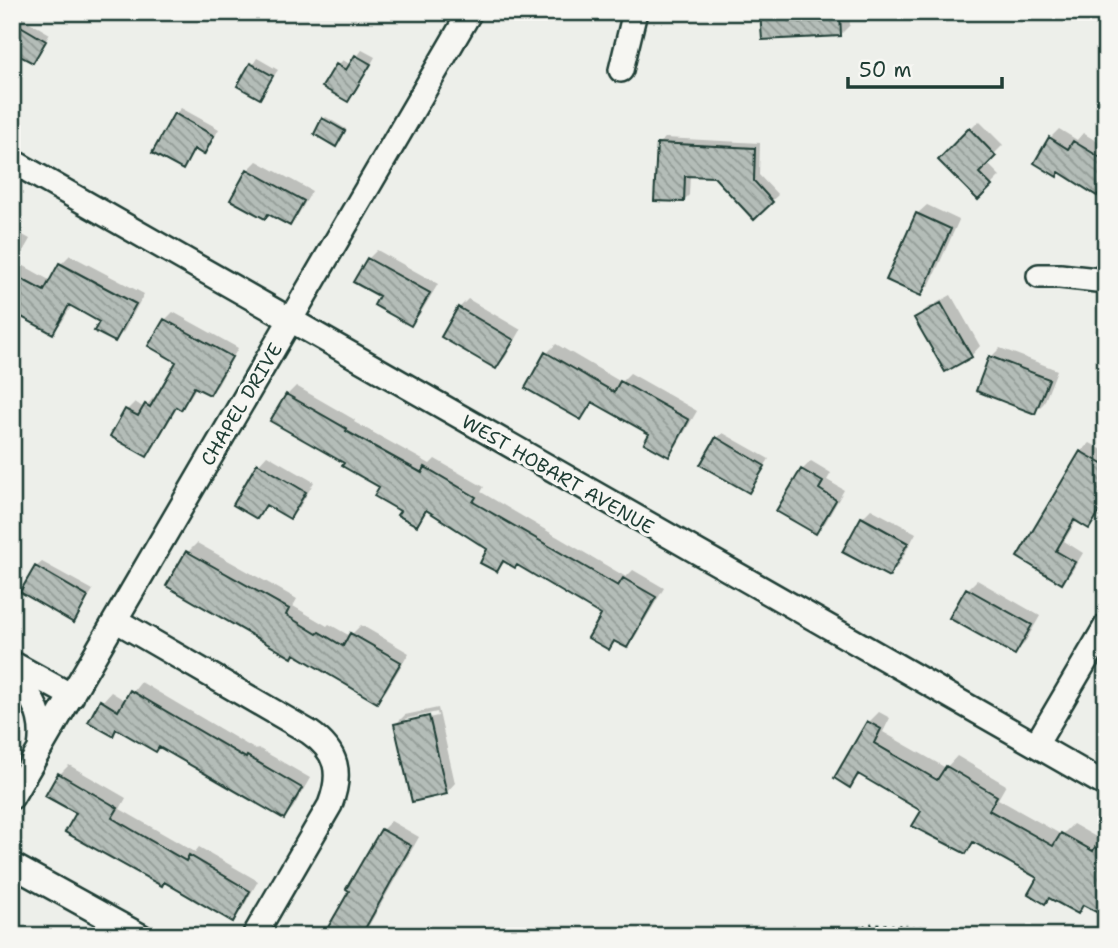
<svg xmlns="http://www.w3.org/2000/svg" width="1118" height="948" font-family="'Shantell Sans',sans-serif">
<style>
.shadow{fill:#0003;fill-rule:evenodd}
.building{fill:url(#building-back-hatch);stroke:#1f3d34;stroke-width:2}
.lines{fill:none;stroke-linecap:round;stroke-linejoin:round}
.minor-casing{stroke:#1f3d34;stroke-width:28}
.path{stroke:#1f3d34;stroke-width:3.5;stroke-dasharray:2 5;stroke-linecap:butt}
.minor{stroke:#f6f6f2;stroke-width:23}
.labels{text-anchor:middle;stroke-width:7;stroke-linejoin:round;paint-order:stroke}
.street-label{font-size:19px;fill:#1f3d34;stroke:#f6f6f2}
</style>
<defs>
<pattern id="building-back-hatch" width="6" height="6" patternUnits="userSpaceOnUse" patternTransform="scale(1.75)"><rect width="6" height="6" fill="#b4bdb8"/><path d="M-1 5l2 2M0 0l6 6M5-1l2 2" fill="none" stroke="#929b96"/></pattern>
</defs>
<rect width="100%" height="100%" fill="#edefea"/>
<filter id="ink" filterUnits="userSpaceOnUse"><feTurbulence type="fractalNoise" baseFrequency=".0143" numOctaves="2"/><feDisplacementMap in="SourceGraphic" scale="14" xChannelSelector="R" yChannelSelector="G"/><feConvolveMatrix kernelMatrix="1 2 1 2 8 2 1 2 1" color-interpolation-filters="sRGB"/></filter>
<g filter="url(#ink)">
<!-- shadow -->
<path class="shadow" d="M12,12L50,34L32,61L16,52L12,57Z
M762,12H849L850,25L840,35Z
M362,50L375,57L354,94L348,100L337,66L343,60L351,65Z
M257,58L278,70L259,97L239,86Z
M181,108L219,129L209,147L203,152L196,148L183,168L176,114Z
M326,117L346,129L338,142L324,119Z
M979,121L1003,145L986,162L1000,176L978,198L940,160Z
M1059,129L1077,140L1083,133L1106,147V199L1060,171L1050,138Z
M665,138L760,143L759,175L778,195L754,217L715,175L690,174L689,195L683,201L659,144Z
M257,161L312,191L298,215L289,224L248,170Z
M927,205L959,220L930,284L921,294L917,214Z
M12,229L30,239L17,262L51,281L61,264L70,255L144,294L124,331L115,340L102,321L72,305L62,322L53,332L12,305Z
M377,250L438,284L420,314L411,324L381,296L368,259Z
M951,295L980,346L971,356L916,319L926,309Z
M468,299L521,330L505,358L496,367L459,308Z
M173,312L238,348L218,385L210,393L197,386L189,399L181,408L178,406L154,447L146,455L127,410L135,402L144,408L154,397L157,399L178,361L165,320Z
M556,344L621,382L630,373L697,411L677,445L668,454L652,434L594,401L581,418L547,353Z
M1000,348L1057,370L1044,403L1035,412L991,357Z
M296,386L355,420L354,422L430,464L435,459L484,487L481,492L626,577L633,570L664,588L635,637L627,646L617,640L609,648L604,614L517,564L506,561L497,570L490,548L428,510L416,524L382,486L346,462L273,420L287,395Z
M723,433L769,459L749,491L717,438Z
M1090,443L1106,452V505L1098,518L1089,527L1077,520L1064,541L1083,553L1071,573L1062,582L1019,557L1081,452Z
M267,455L314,482L299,508L290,517L268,505L257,517L258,465Z
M811,461L831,473L827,480L844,490L825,523L816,532L802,470Z
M871,509L916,533L898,566L889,575L862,518Z
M197,543L297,599L293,606L327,626L329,624L350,636L361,625L409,653L386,691L376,701L295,653L168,585L188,552Z
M42,562L93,590L73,620L36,567Z
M977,580L1040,616L1024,644L1014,653L968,589Z
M141,682L256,750L258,748L310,778L293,808L284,817L160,745L118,728L113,734L102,702L111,692L126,701Z
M438,708L455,783L446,793L396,724L405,715ZM437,712L438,716L405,723V719Z
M879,712L890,718L883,732L946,768L957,756L1006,785L998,799L1062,835L1073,824L1103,841L1106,839V915L1085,904L1077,912L1039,877L976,841L966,852L924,810L861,774L850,785L837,778L869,722Z
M69,765L126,798L120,809L195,852L199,847L258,881L241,911L232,920L78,813L60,774Z
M391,821L419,837L363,936H320L332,922L382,830Z
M12,921L38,936H12Z"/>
<!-- building -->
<path class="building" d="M760,12H840L841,36L762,40Z
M12,21L46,41L33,63L12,52Z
M355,55L371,64L348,102L322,87L336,64L346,70Z
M250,63L273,76L260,99L237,86Z
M174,113L214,136L204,155L194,149L183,170L152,153Z
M322,118L345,131L336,147L314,134Z
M969,128L996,156L979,173L992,186L978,200L938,160Z
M1049,137L1068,149L1073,141L1106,161V182L1097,196L1059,172L1057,177L1034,163Z
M657,143L755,148L754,181L773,202L754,220L714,177L685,176L684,202L654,201Z
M247,169L304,201L290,226L268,214L265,219L230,200Z
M916,213L951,229L921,296L886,280Z
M367,258L430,293L411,326L374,305L379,296L353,282Z
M59,263L136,304L115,342L94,331L99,322L69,305L53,334L12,312V274L44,291Z
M941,303L972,357L945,372L914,318Z
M458,307L514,340L496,369L441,337Z
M164,319L232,357L210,395L194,387L181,410L176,407L147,457L110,436L125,409L138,416L145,404L150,407L176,362L148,346Z
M545,352L614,392L620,381L689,420L669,457L644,443L649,434L592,402L581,420L525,388Z
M989,356L1049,379L1035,414L976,391Z
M286,394L347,429L346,431L422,473L425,467L476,497L473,502L618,586L623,578L656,597L627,648L614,641L609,650L588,638L601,615L517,565L515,568L503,561L497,572L480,563L487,549L426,510L417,526L397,515L400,511L374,496L379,487L342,466L344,463L270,421Z
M716,437L765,466L749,493L700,465Z
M1080,451L1106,466V501L1089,529L1074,520L1056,551L1075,562L1062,584L1017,557Z
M257,463L306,492L290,519L266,505L257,519L233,505Z
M801,469L823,482L819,489L836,500L816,534L776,511Z
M861,517L908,543L889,577L842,552Z
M186,551L289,609L286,615L317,634L319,632L343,646L350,633L401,662L377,703L294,654L292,658L166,586Z
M35,566L88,597L74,623L20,592Z
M966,588L1032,625L1015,655L949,618Z
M130,690L246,758L247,756L302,788L284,819L159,747L156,752L116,729L113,736L88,722L100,700L118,711Z
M429,716L447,794L412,802L394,724Z
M867,721L881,729L874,743L937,780L946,766L997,796L989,810L1053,846L1061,833L1093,851L1095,847L1106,853V917L1083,905L1078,914L1049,898L1045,904L1028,894L1037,878L973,842L966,854L912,826L921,811L858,774L850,788L834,778Z
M58,773L118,808L112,818L186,861L189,855L250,891L233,922L164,882L162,886L65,832L76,813L45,796Z
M381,829L411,846L361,936H323L349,891L346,889Z"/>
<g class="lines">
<defs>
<path id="minor" d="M621,70L635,12
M12,161L1106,785
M1039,276H1060L1106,281
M117,621L309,732C338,752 342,773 330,805L254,936
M12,663L72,696
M12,677C34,695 45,719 40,748
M1036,745L1106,626
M12,797L470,12
M12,865L141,936"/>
</defs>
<!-- minor casing -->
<use href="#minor" class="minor-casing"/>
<!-- path -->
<path class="path" d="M830,936L873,924L953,930L967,936"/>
<!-- minor -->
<use href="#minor" class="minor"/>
</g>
</g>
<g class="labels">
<!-- street labels -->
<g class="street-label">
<text transform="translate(241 404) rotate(-59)" y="7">CHAPEL DRIVE</text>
<text transform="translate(558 474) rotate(30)" y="7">WEST HOBART AVENUE</text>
</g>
</g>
<!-- margin -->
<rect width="1118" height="948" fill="none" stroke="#f6f6f2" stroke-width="42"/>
<rect x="21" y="21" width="1076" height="906" fill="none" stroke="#1f3d34" stroke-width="2.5" filter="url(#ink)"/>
<!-- scale -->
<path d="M848 77v10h154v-10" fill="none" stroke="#1f3d34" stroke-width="3.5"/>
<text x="859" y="77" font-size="21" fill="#1f3d34" stroke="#f6f6f2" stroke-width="5" paint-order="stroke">50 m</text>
</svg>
